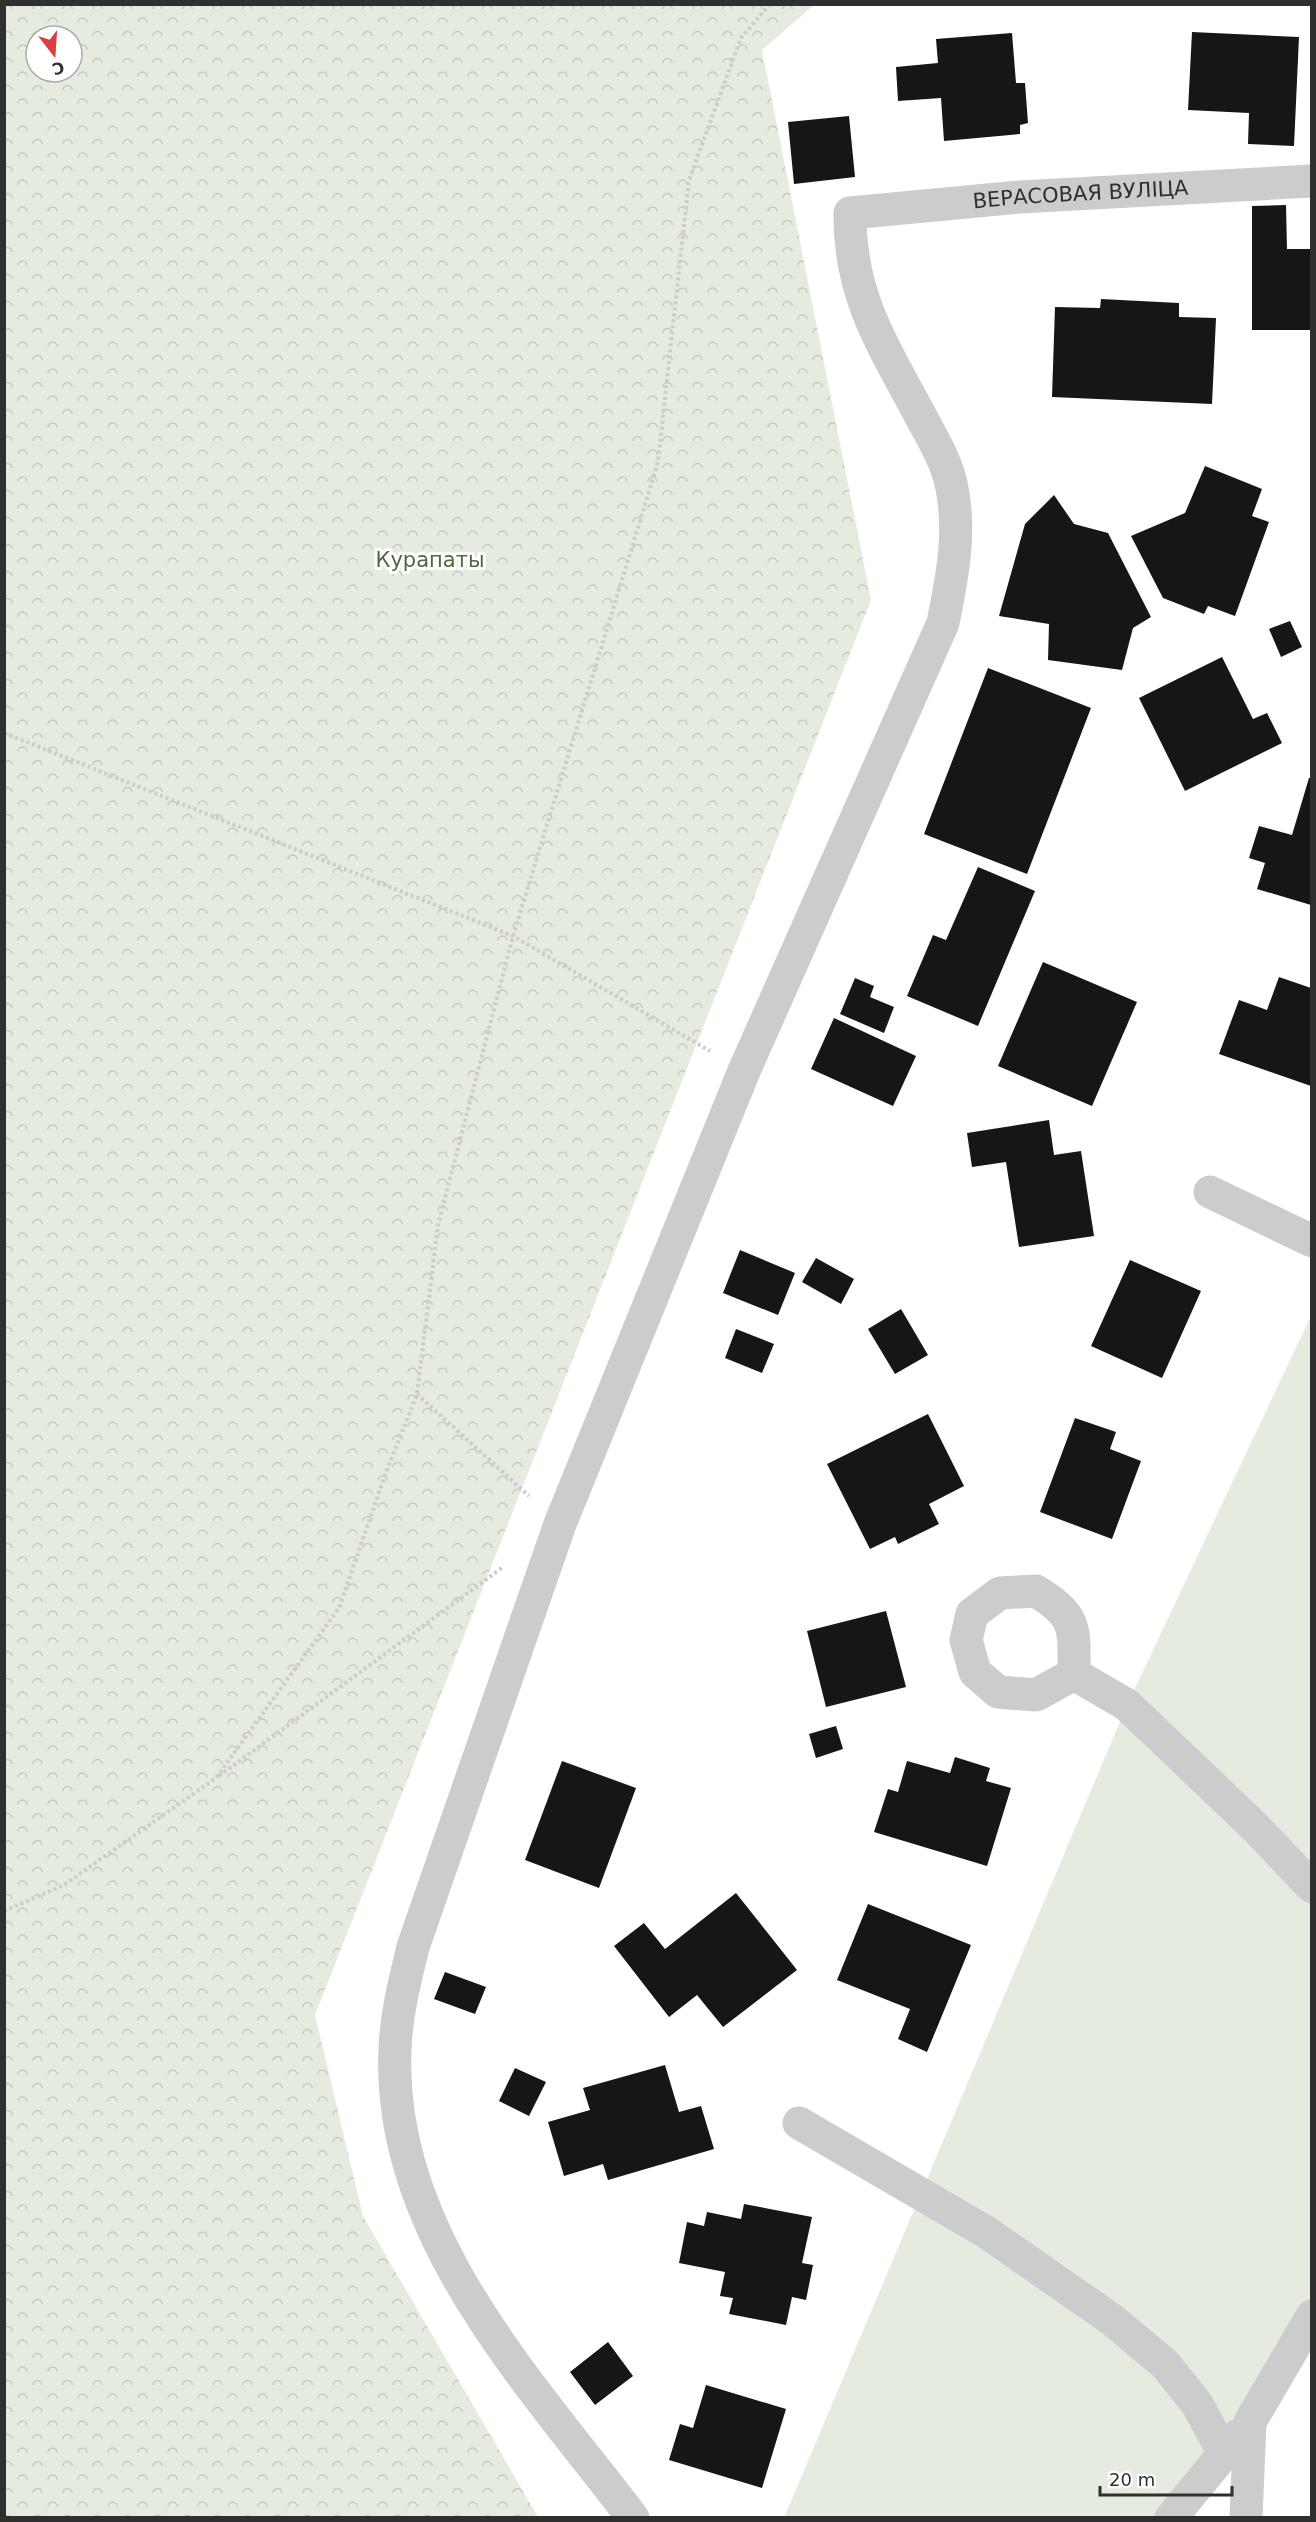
<svg xmlns="http://www.w3.org/2000/svg" width="1316" height="2522" font-family="'DejaVu Sans',sans-serif">
<style>
.grass{fill:#e5ebde}
.forest{fill:url(#forest-crowns);fill-rule:evenodd}
.building{fill:#161616}
.lines{fill:none;stroke-linecap:round;stroke-linejoin:round}
.path{stroke:#ccc;stroke-width:4;stroke-dasharray:3 3;stroke-linecap:butt}
.minor{stroke:#ccc;stroke-width:33}
.labels{text-anchor:middle;stroke-width:6;stroke-linejoin:round;paint-order:stroke}
.street-label{font-size:21px;fill:#2f2f2f;stroke:#fff}
.park-label{font-size:21px;fill:#51683f;stroke:#fff}
</style>
<defs>
<pattern id="forest-crowns" width="20" height="18" patternUnits="userSpaceOnUse" patternTransform="scale(1.5)"><rect width="20" height="18" fill="#e5ebde"/><path d="M2 6a3 3 0 1 1 6 0M12 15a3 3 0 1 1 6 0" fill="none" stroke="#c5cabf"/></pattern>
</defs>
<rect width="100%" height="100%" fill="#fff"/>
<!-- grass -->
<path class="grass" d="M1311,1316V2316L1171,2517L784,2518L1127,1705Z"/>
<!-- forest -->
<path class="forest" d="M5,4L814,5L762,50L871,600L315,2015L363,2216L538,2517H5ZM36,36H72V72H36Z"/>
<!-- building -->
<path class="building" d="M1192,32L1299,37L1294,146L1248,144L1249,113L1188,110Z
M1012,33L1016,83H1025L1028,123L1020,125V134L944,141L941,98L898,101L896,67L938,63L936,39Z
M849,116L855,177L794,184L788,122Z
M1286,205L1287,249H1311V330H1252V206Z
M1101,299L1179,303V317L1216,318L1212,404L1052,397L1055,307L1100,308Z
M1205,466L1262,489L1252,516L1269,522L1235,616L1208,606L1204,614L1163,598L1131,536L1185,513Z
M1054,495L1074,524L1108,533L1151,617L1133,628L1122,670L1048,660L1049,624L999,616L1025,524Z
M1290,621L1302,647L1281,657L1269,629Z
M1222,657L1253,719L1267,713L1282,743L1185,791L1139,698Z
M988,668L1091,708L1027,874L924,834Z
M1309,778H1311V905L1257,889L1265,863L1249,858L1259,826L1292,835Z
M978,867L1035,891L978,1026L907,996L933,935L946,940Z
M1043,962L1137,1002L1092,1106L998,1066Z
M1279,977L1311,988V1086L1219,1054L1239,1000L1267,1010Z
M855,978L874,986L870,997L894,1007L884,1033L840,1014Z
M834,1018L916,1056L893,1106L811,1069Z
M1049,1120L1054,1155L1081,1151L1094,1236L1019,1247L1006,1162L972,1167L967,1133Z
M740,1250L795,1273L778,1315L723,1293Z
M816,1258L854,1279L841,1304L802,1282Z
M1130,1260L1201,1291L1162,1378L1091,1346Z
M901,1309L928,1355L895,1374L868,1329Z
M736,1329L774,1344L762,1373L725,1358Z
M928,1414L964,1486L929,1504L939,1524L898,1544L895,1537L870,1549L827,1464Z
M1075,1418L1116,1432L1110,1449L1141,1461L1112,1539L1040,1512Z
M886,1611L906,1687L826,1707L807,1631Z
M836,1726L843,1749L816,1758L809,1734Z
M955,1757L990,1768L986,1781L1011,1788L987,1866L874,1832L888,1789L898,1792L907,1761L950,1773Z
M562,1761L636,1788L599,1888L525,1860Z
M736,1893L797,1970L723,2027L697,1995L669,2017L614,1946L644,1923L665,1949Z
M868,1904L971,1945L927,2052L898,2039L910,2009L837,1980Z
M445,1972L486,1987L475,2014L434,1999Z
M665,2065L679,2112L701,2106L714,2149L608,2180L603,2164L564,2176L548,2122L590,2110L583,2088Z
M515,2068L546,2082L529,2116L499,2101Z
M744,2204L812,2217L802,2263L813,2265L806,2300L792,2297L786,2325L729,2314L733,2298L720,2296L725,2272L679,2263L687,2222L704,2226L707,2212L741,2219Z
M608,2342L633,2376L595,2405L570,2372Z
M706,2385L786,2409L762,2488L669,2460L680,2424L693,2428Z"/>
<g class="lines">
<!-- path -->
<path class="path" d="M4,733L513,936L710,1051
M417,1394L529,1496
M219,1776L503,1567
M4,1911L64,1885L216,1778L339,1608L385,1475L417,1394L438,1225L513,936L658,462L689,180L741,38L770,4"/>
<!-- minor -->
<g class="minor">
<path d="M1210,1192L1312,1241"/>
<path d="M1036,1591C1078,1617 1074,1628 1074,1674L1036,1695L998,1692L975,1672L966,1640L972,1614L1000,1593Z"/>
<path d="M1074,1674L1127,1705L1255,1827L1312,1887"/>
<path d="M799,2123L986,2232L1111,2319L1165,2364L1197,2404L1223,2452"/>
<path id="s1" d="M633,2518C529,2381 387,2233 395,2050C396,2014 405,1981 413,1947L560,1524L744,1071L943,623C952,578 961,534 952,488C947,461 931,436 919,413C882,344 849,294 850,213L1020,197L1312,181"/>
<path d="M1171,2518L1239,2435"/>
<path d="M1246,2518L1250,2422L1312,2316"/>
</g>
</g>
<g class="labels">
<!-- street labels -->
<g class="street-label">
<text dy="7" stroke="none"><textPath href="#s1" startOffset="2733">ВЕРАСОВАЯ ВУЛІЦА</textPath></text>
</g>
<!-- park labels -->
<g class="park-label">
<text x="430" y="567">Курапаты</text>
</g>
</g>
<!-- border -->
<rect width="1316" height="2522" fill="none" stroke="#2f2f2f" stroke-width="12"/>
<!-- north arrow -->
<g transform="translate(54 54) rotate(163)"><circle r="28" fill="#ffffff" stroke="#acacac" stroke-width="1.5"/>
<path d="M0-4.5L10 22L0 15L-10 22Z" fill="#da3d44"/>
<text y="-9" font-size="16" font-weight="bold" text-anchor="middle" fill="#2f2f2f">С</text>
</g>
<!-- scale -->
<path d="M1100 2486v9h132v-9" fill="none" stroke="#2f2f2f" stroke-width="3"/>
<text x="1109" y="2486" font-size="18" fill="#2f2f2f" stroke="#ffffff" stroke-width="4.5" paint-order="stroke">20 m</text>
</svg>
